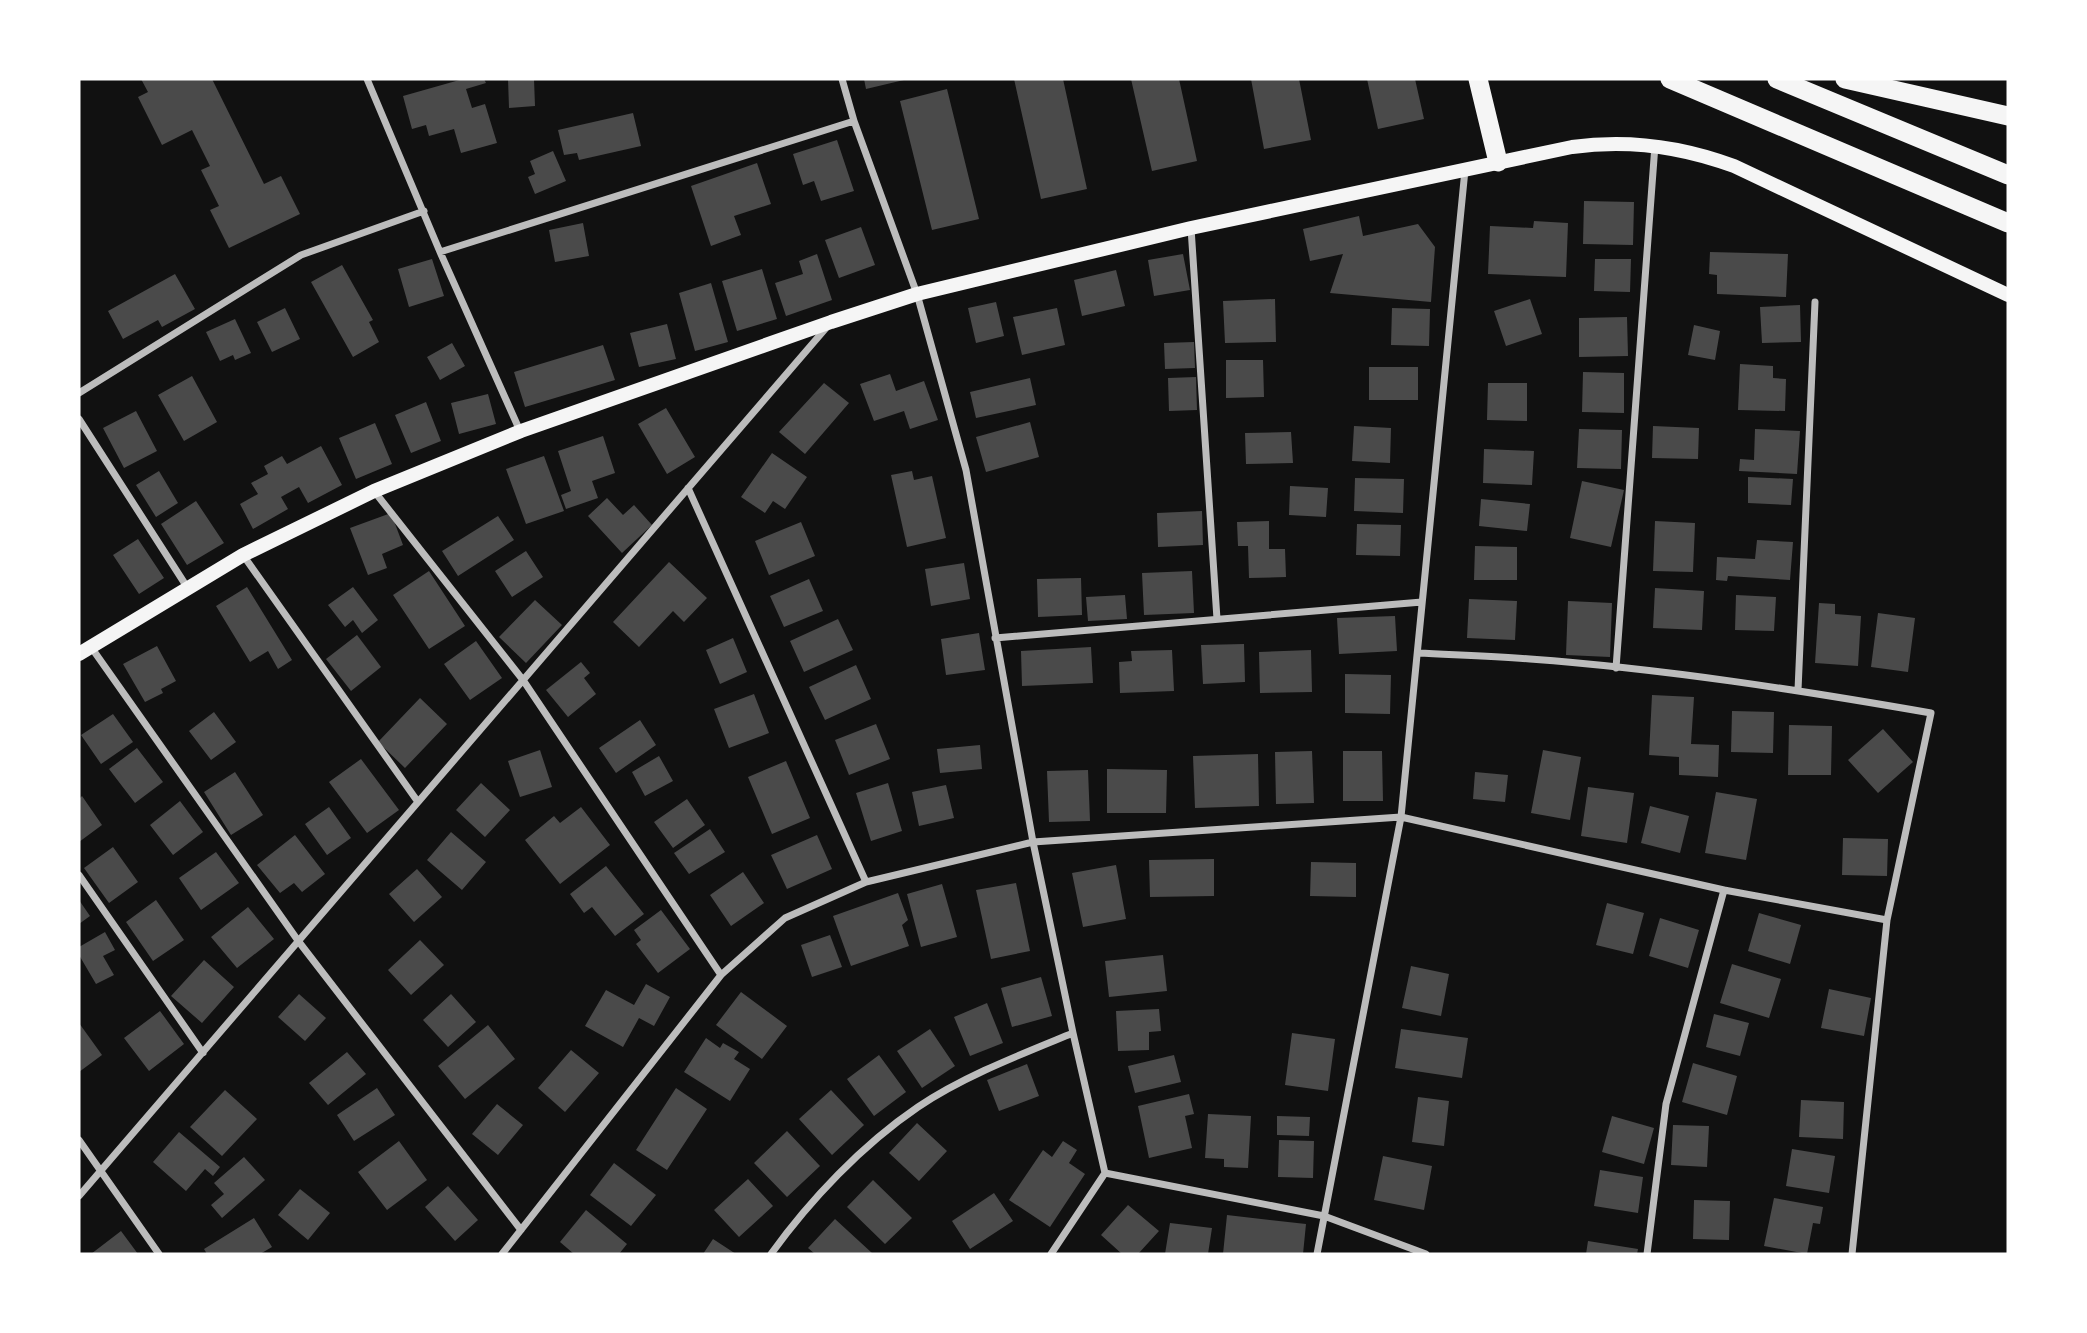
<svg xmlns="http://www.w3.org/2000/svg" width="2087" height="1333" font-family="'Roboto Condensed',sans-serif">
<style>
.building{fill:#4a4a4a}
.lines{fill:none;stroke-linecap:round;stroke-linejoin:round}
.minor{stroke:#bcbcbc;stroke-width:7}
.secondary{stroke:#f5f5f5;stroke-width:14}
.trunk{stroke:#f5f5f5;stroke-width:19}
</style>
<rect width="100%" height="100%" fill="#111"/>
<!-- building -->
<path class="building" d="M141,79H212L264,184L281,176L300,214L229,248L210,210L219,206L201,170L210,166L192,130L162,145L138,97L148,92Z
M463,79H484L486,83L466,89L472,108L485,104L497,143L461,153L454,129L429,136L426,125L412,129L403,96Z
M508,79H534L535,106L509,108Z
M864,79H903L904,80L866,89Z
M1014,79H1063L1087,189L1041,199Z
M1131,79H1179L1197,161L1152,171Z
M1251,79H1299L1311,140L1264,149Z
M1367,79H1415L1424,119L1378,129Z
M947,89L979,219L932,230L900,101Z
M633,113L641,146L579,160L577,153L564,155L558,130Z
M837,140L854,191L821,201L814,181L803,185L793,154Z
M553,151L566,181L535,194L528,177L535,174L530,161Z
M757,163L771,204L734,216L741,235L711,246L691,186Z
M1584,201L1634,202L1633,245L1583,244Z
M1359,216L1363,236L1418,224L1435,247L1431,302L1330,293L1343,254L1310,261L1303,229Z
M1534,221L1568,223L1566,277L1488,274L1490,226L1533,228Z
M583,223L589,256L555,262L549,230Z
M861,227L875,265L839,278L825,240Z
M1710,252L1788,254L1786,297L1717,294V275L1709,274Z
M817,254L832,300L786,316L775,283L803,274L799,261Z
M1183,254L1190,290L1154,296L1148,260Z
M432,259L444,296L409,307L398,269Z
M1595,259H1631L1630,292L1594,291Z
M342,265L373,320L369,322L379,342L353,357L311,282Z
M762,269L777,319L737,331L722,281Z
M1116,270L1125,306L1082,316L1074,280Z
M175,274L195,309L162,327L158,320L123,339L108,311Z
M711,283L728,342L695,351L679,293Z
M1275,299L1276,342L1225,343L1223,301Z
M1530,299L1542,334L1506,346L1494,311Z
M996,302L1004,336L976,343L968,308Z
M1800,305L1801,342L1762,343L1760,307Z
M285,308L300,339L272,352L257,322Z
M1057,308L1065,345L1022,355L1013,317Z
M1392,308L1430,309L1429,346L1391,345Z
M1627,317L1628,356L1579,357V318Z
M235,319L251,353L235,360L233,355L220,361L206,332Z
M667,324L676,359L639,367L630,333Z
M1694,325L1720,331L1715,360L1688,355Z
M1194,342L1195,368L1165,369L1164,343Z
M452,343L465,366L440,380L427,357Z
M603,345L615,380L525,407L514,372Z
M1226,360H1263L1264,397L1226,398Z
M1740,364L1773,366V378L1786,379L1785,411L1738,410Z
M1369,367H1418V400H1369Z
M1583,372L1624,373V413L1582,412Z
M890,374L896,391L924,381L938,420L910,429L904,411L874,421L860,384Z
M192,376L217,422L184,441L158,395Z
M1196,377L1197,410L1169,411L1168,378Z
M1030,378L1036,405L976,418L970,392Z
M824,383L849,403L805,454L779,432Z
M1488,383H1527V421L1487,420Z
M488,394L496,424L459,434L451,403Z
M426,402L441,441L411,453L395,415Z
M666,408L695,457L667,474L638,424Z
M136,411L157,451L124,468L103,428Z
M1030,422L1039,457L986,472L976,437Z
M375,423L392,464L356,479L339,438Z
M1354,426L1391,428L1390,463L1352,461Z
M1653,426L1699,428L1698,459L1652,458Z
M1579,429L1622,430L1621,469L1577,468Z
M1755,429L1800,431L1797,474L1739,471L1740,459L1754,460Z
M1291,432L1293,463L1246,464L1245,433Z
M603,436L615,473L592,481L598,498L566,509L561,495L571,491L558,451Z
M321,446L342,485L308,503L299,487L281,497L288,509L253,529L240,504L258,494L251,483L268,474L264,466L282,456L287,464Z
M1484,449L1534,451L1532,485L1483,483Z
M772,453L807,477L785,509L773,501L765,513L741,497Z
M544,456L564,511L526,524L506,469Z
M159,471L178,503L156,517L136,485Z
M912,471L914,480L932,476L946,538L907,547L891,475Z
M1748,477L1793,479L1791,505L1748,503Z
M1355,478L1404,479L1403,513L1354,511Z
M1582,481L1624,490L1611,547L1570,538Z
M1290,486L1328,488L1326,517L1289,515Z
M607,498L623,515L634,505L652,525L622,553L588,516Z
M1481,499L1530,504L1527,531L1479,526Z
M196,501L224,543L187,565L161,524Z
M1202,511L1203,545L1158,547L1157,513Z
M391,513L403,545L382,554L387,568L368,575L350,528Z
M498,516L514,540L458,576L442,551Z
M1269,521V549H1285L1286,577L1249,578L1248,546H1238L1237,522Z
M1655,521L1695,523L1693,572L1653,571Z
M801,522L815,556L769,575L755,541Z
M1357,524L1401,525L1400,556L1356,555Z
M138,539L164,578L139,594L113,555Z
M1757,540L1793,542L1790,580L1728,576L1727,581L1716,580L1717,557L1755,559Z
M1475,546L1517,547V580H1474Z
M526,551L543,577L512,597L495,571Z
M669,562L707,598L684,622L673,611L639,647L613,622Z
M964,563L970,599L931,606L925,569Z
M429,571L465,626L429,649L393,595Z
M1192,571L1194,613L1144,615L1142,573Z
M1081,578L1082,615L1038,617L1037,579Z
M809,579L823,611L784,627L770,596Z
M247,587L292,660L278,669L268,651L250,662L216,606Z
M353,587L378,620L362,633L353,620L345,627L328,605Z
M1655,588L1704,591L1702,630L1653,628Z
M1125,595L1127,619L1088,621L1086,597Z
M1736,595L1776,597L1774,631L1735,630Z
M1469,599L1517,601L1515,640L1467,638Z
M535,600L562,625L526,663L499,637Z
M1568,601L1612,603L1610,657L1566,655Z
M1819,603L1835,604V614L1861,616L1858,666L1815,663Z
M1878,613L1915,618L1908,672L1871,667Z
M1395,616L1397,651L1339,654L1337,618Z
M838,619L853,650L804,672L790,641Z
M979,633L985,670L946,675L941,639Z
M357,635L381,667L351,691L326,659Z
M733,638L747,672L720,684L706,650Z
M476,641L502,678L470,700L444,664Z
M1244,644L1245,682L1203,684L1201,645Z
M157,646L176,681L161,689L163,693L145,702L123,664Z
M1091,647L1093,683L1022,686L1021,651Z
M1172,650L1174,691L1120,693L1119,662L1132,661L1131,651Z
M1311,650L1312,692L1260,693L1259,652Z
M581,662L590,673L584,678L596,694L568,717L546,690Z
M856,665L871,699L825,720L809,687Z
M1345,674L1391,675L1390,714L1345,713Z
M754,694L769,733L729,748L714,709Z
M1652,695L1694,697L1691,744L1719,745L1718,777L1679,775V757L1649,755Z
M420,698L447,724L405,768L378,742Z
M1732,711L1774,712L1773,753L1731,752Z
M214,712L236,742L211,760L189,731Z
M113,714L133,742L101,764L81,735Z
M640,720L656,745L616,773L599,748Z
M876,724L890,759L849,775L835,740Z
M1789,725L1832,726L1831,775H1788Z
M1883,729L1913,762L1878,793L1848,760Z
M980,745L982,769L940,773L937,749Z
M137,748L163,782L135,803L109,769Z
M540,750L552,787L520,797L508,761Z
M1543,750L1581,757L1570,820L1531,813Z
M1312,751L1314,803L1276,804L1275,752Z
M1343,751H1382L1383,801H1343Z
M1258,754L1259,806L1195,808L1193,756Z
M659,756L673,781L645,796L632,772Z
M361,759L399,810L367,833L329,782Z
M786,761L810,818L772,834L748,777Z
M1107,769L1167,770L1166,813H1107Z
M1088,770L1090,821L1049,822L1047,771Z
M235,772L263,815L231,835L204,792Z
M1475,772L1508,775L1505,802L1473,799Z
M481,783L510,810L485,837L456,810Z
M888,783L902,831L871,841L856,793Z
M946,785L954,818L919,826L912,792Z
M1588,787L1634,793L1627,843L1581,836Z
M1716,792L1757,799L1746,860L1705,853Z
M82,796L102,825L79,842V799Z
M687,799L705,825L673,848L654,822Z
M180,801L203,832L173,855L150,825Z
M1650,806L1689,816L1680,853L1641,843Z
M329,807L351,838L327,855L305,824Z
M581,807L610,845L560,884L525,840L554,816L560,823Z
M710,829L725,852L689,874L674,853Z
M451,832L486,862L462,890L427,860Z
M295,835L325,874L302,892L294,883L280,893L257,865Z
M817,835L832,869L787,889L771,855Z
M1843,838L1888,839L1887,876L1842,875Z
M113,847L138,882L109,903L84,868Z
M216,852L239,883L201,910L179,878Z
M1214,859V896L1150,897L1149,860Z
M1311,862L1356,863V897L1310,896Z
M1116,865L1126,919L1083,927L1072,873Z
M606,866L644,914L615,936L592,907L584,913L570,894Z
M417,869L442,897L414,922L389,894Z
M743,872L764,903L731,926L710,895Z
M1016,883L1030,951L991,959L976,890Z
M942,884L957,937L921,947L907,894Z
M898,893L908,920L902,925L909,946L851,966L833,916Z
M79,900L90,916L79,924Z
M156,900L184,940L153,961L126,922Z
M1607,903L1644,913L1633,954L1596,945Z
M248,907L274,939L237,968L211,937Z
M661,910L690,949L658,973L636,944L641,940L634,930Z
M1759,913L1801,925L1790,964L1748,951Z
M1660,918L1699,930L1688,968L1649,956Z
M105,932L115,950L103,956L114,975L96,984L79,955V947Z
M830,935L842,967L812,977L801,945Z
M420,940L444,965L411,995L388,970Z
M1163,955L1167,991L1109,997L1105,961Z
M204,960L234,987L202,1023L171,996Z
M1732,964L1781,979L1769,1018L1720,1003Z
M1411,966L1449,974L1441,1016L1402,1008Z
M1041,977L1052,1016L1012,1027L1001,988Z
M646,984L670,997L654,1026L639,1018L623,1047L585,1026L606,990L634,1005Z
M1829,989L1871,998L1864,1036L1821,1028Z
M741,992L787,1026L762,1059L716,1025Z
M299,994L326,1018L305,1041L278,1017Z
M451,994L476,1022L448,1047L423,1020Z
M987,1003L1003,1043L970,1056L954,1017Z
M1159,1009L1161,1031L1149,1032V1050L1118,1051L1116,1011Z
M160,1011L184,1044L149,1071L124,1038Z
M1714,1014L1749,1023L1740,1056L1706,1047Z
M79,1023L102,1055L79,1072Z
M488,1025L515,1059L465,1099L438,1066Z
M930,1029L955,1066L922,1088L897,1051Z
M1401,1029L1468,1038L1462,1078L1395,1068Z
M1292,1033L1335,1039L1328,1091L1285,1085Z
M706,1038L720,1048L723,1043L739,1052L734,1059L750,1069L730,1101L684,1072Z
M571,1050L599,1073L565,1112L538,1088Z
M347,1052L366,1074L328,1105L309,1083Z
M879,1055L906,1092L874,1116L847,1079Z
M1174,1055L1181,1082L1135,1093L1128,1066Z
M1693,1063L1737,1076L1727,1115L1682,1102Z
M1027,1064L1039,1096L999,1111L987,1080Z
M377,1088L395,1115L354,1141L337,1115Z
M676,1088L707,1109L667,1170L636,1150Z
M225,1090L257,1119L222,1156L190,1127Z
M831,1090L864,1125L832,1155L799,1119Z
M1189,1094L1194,1114L1185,1116L1192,1148L1149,1158L1138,1106Z
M1418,1097L1449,1101L1444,1146L1412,1142Z
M1801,1100L1844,1102L1843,1139L1799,1137Z
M497,1104L523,1125L498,1155L472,1134Z
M1208,1114L1251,1116L1248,1168L1224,1167V1159L1205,1158Z
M1277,1116L1310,1117L1309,1136L1277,1135Z
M1612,1116L1654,1128L1644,1164L1602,1152Z
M917,1123L947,1151L919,1181L889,1153Z
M1673,1125L1709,1126L1707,1167L1671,1165Z
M787,1131L820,1166L787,1197L754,1163Z
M179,1132L220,1167L213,1176L205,1169L186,1191L153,1162Z
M1279,1140L1314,1141L1313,1178L1278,1177Z
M399,1141L427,1180L387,1210L358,1172Z
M1063,1141L1077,1150L1069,1163L1085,1174L1050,1227L1009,1200L1043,1150L1052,1157Z
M1792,1149L1835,1156L1829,1193L1786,1186Z
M1383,1156L1432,1166L1424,1210L1374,1200Z
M244,1157L265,1180L222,1218L211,1205L224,1194L214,1183Z
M614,1163L656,1195L631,1226L590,1195Z
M1600,1170L1643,1177L1638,1213L1594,1206Z
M748,1179L773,1206L739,1237L714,1210Z
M873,1180L912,1218L885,1244L847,1207Z
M448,1186L478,1220L455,1241L425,1207Z
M300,1189L330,1213L308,1240L278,1215Z
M994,1193L1013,1221L970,1249L952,1221Z
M1774,1198L1823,1207L1820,1224L1813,1223L1807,1254L1764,1246Z
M1694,1200L1730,1201L1729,1240L1693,1239Z
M1128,1205L1159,1231L1138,1254H1122L1101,1235Z
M586,1210L627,1244L619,1254H574L560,1242Z
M1227,1215L1306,1224L1303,1254H1223Z
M254,1218L272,1247L260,1254H207L204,1249Z
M835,1219L872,1253L871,1254H815L808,1248Z
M1170,1223L1212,1228L1208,1254H1165Z
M121,1231L138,1254H91Z
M713,1239L736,1254H703Z
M1588,1241L1638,1249L1637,1254H1586Z"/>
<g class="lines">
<!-- minor -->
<path class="minor" d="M367,79L440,252L520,431
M842,79L854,121L917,294L966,470L1033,842L1073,1033L1105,1173
M1191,228L1217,619
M440,252L854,121
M79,393L301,255L424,211
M79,419L187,587
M688,488L866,882
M374,491L523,680L721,975
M243,555L418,802
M995,638L1422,602
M91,647L299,942L521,1230
M1418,653C1456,655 1493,656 1530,659C1665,669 1799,690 1931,713L1887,920L1852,1254
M1616,668L1655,145
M1798,690L1815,302
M79,875L203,1053
M79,1140L159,1254
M1105,1173L1324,1216L1426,1254
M79,1196L826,328
M502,1254L721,975L785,918L866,882L1033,842L1401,817L1724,890L1887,920
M771,1254C810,1200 862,1145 918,1107C964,1076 1022,1054 1073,1033
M1051,1254L1105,1173
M1317,1254L1401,817L1465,170
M1647,1254L1666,1104L1724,890"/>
<!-- secondary -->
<path class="secondary" d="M79,654L243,555L374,491L521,431L831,322L917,294L1191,228L1572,147C1628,139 1680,146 1734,166L2008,295"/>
<!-- trunk -->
<path class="trunk" d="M1478,79L1498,162
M1670,79L2008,223
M1777,79L2008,175
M1845,79L2008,116"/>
</g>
<!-- border -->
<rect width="2087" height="1333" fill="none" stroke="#ffffff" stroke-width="161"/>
</svg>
